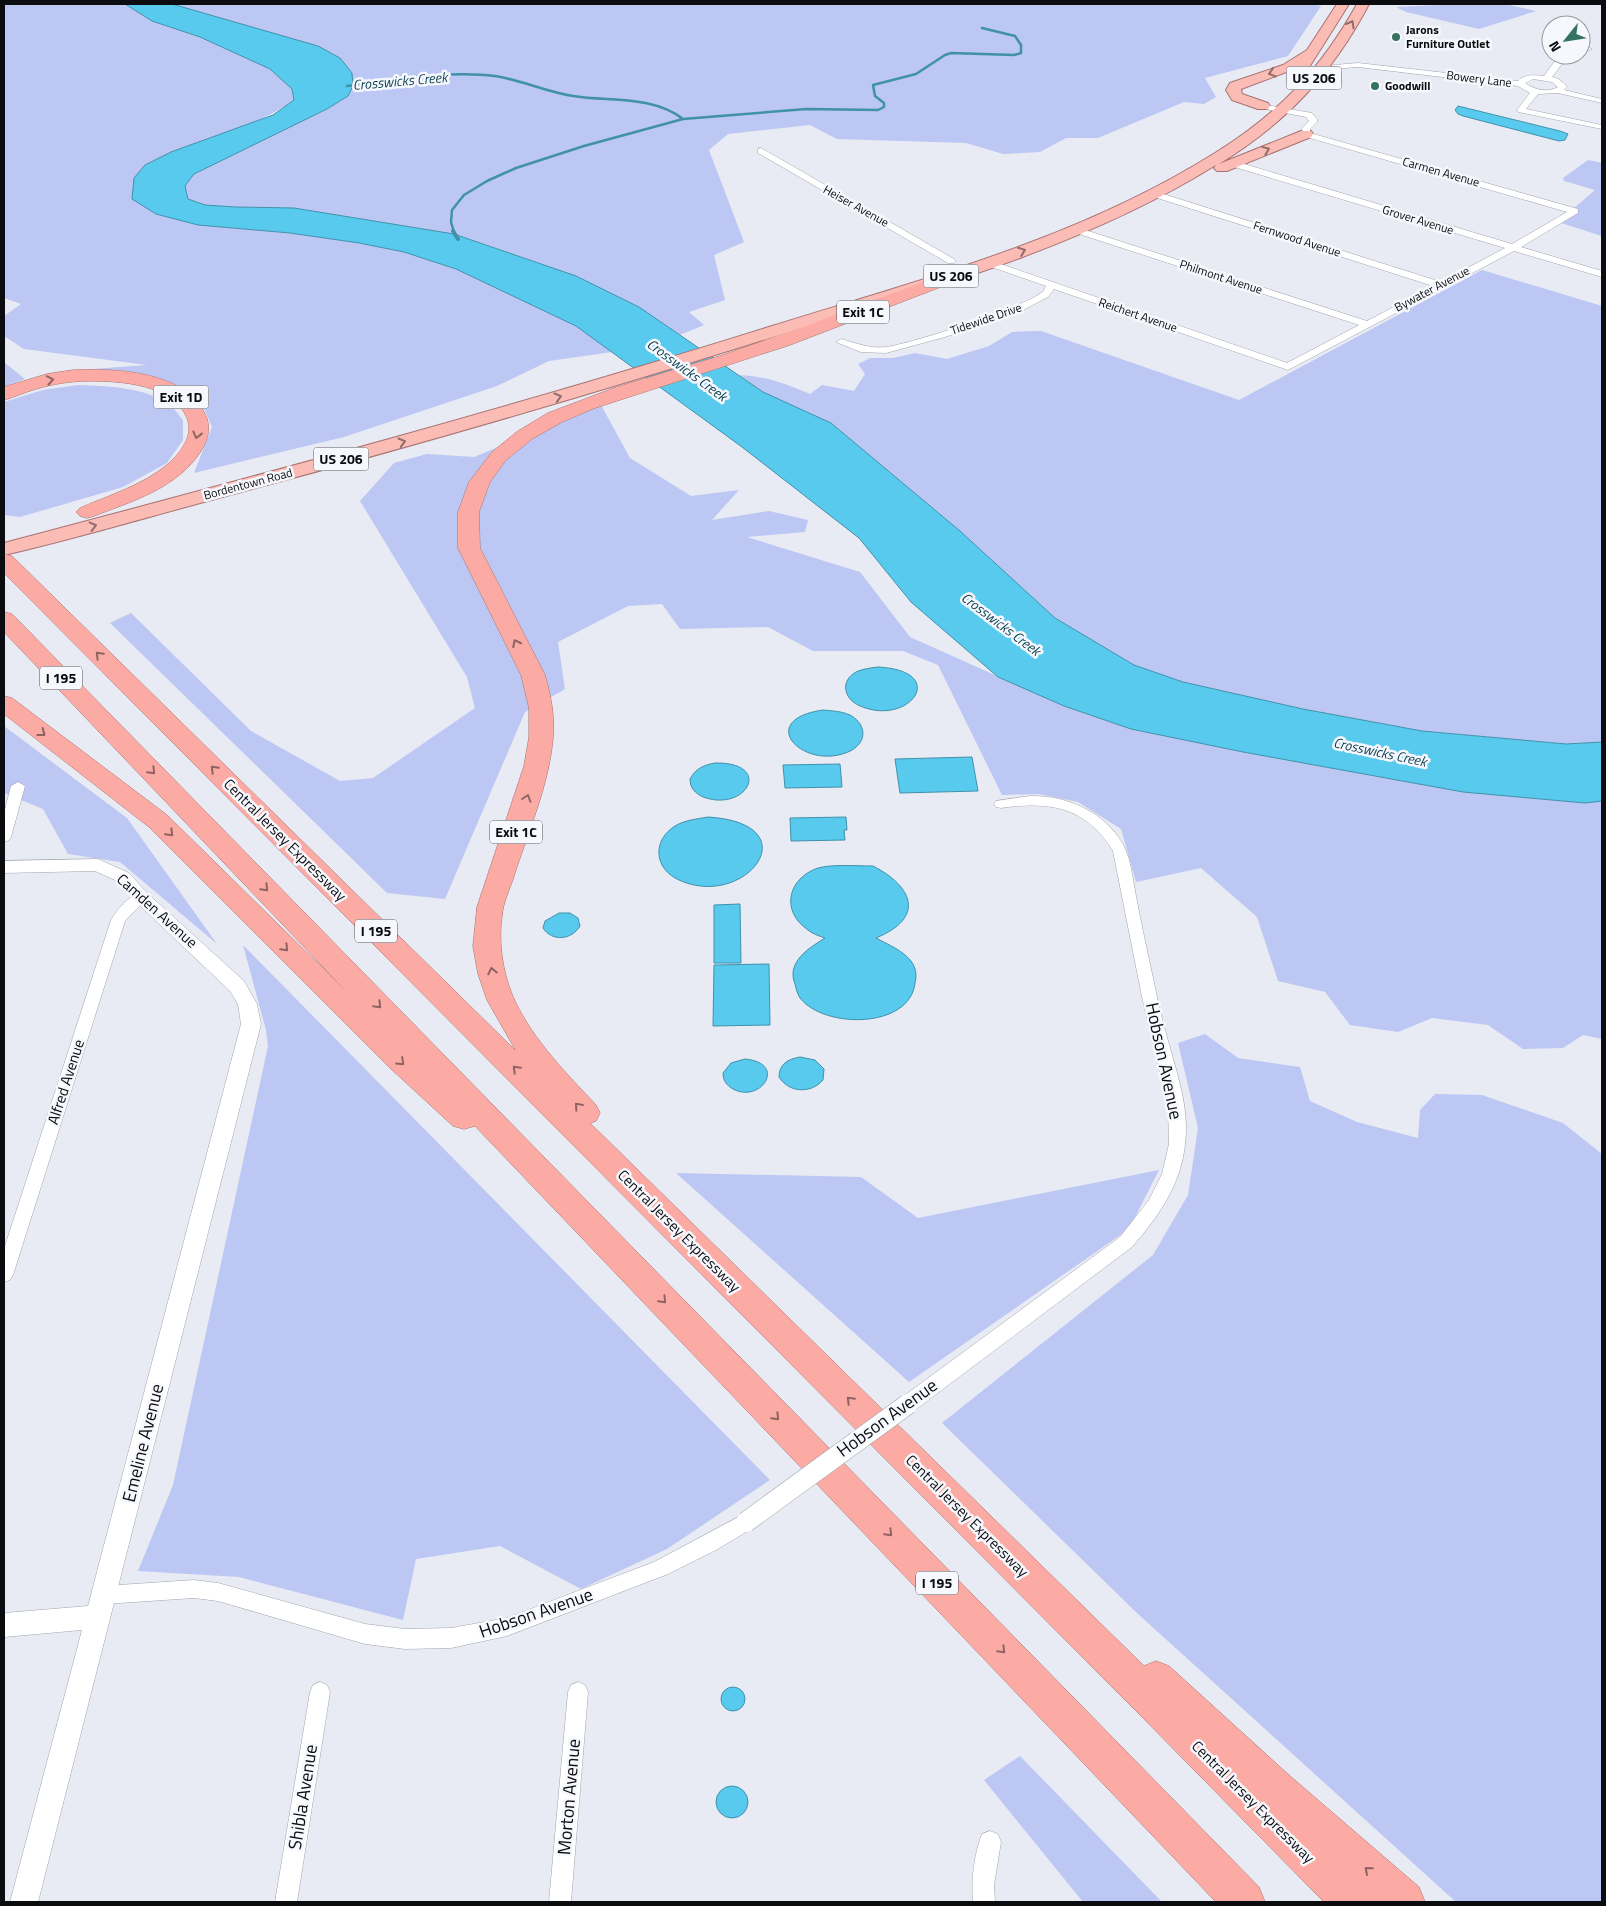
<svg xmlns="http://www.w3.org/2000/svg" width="1606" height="1906" font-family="'Titillium Web',sans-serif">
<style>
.green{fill:#bcc7f4}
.water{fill:#58caee;stroke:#4191ab}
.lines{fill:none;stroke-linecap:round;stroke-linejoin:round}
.stream-far1{stroke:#4191ab;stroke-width:2.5}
.stream{stroke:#4191ab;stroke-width:4}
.minor-casing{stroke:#a3a5ae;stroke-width:1}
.tertiary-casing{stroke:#a3a5ae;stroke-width:1}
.trunk-casing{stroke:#a77370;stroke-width:2}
.motorway-casing{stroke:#a77370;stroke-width:1}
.minor{fill:#fff;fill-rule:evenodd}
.tertiary{fill:#fff;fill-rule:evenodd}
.trunk{fill:#fcbcb6;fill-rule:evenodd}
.motorway{fill:#fbaba4;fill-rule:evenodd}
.minor-bridge-casing{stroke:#a3a5ae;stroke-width:21;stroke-linecap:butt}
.minor-bridge{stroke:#fff;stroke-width:20}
.oneway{stroke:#906d6b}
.oneway2{stroke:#8f6361}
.poi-dot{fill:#347360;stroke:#f6f8fd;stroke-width:2}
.labels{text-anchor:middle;stroke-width:5;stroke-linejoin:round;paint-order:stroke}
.far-poi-label{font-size:12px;font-weight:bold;fill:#0b0c0f;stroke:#f6f8fd;text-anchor:start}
.far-street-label{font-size:12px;fill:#0b0c0f;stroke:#f6f8fd}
.shield{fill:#f6f8fd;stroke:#525356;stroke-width:1}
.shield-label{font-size:14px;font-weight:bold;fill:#0b0c0f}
.far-water-label{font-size:14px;font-style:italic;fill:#093e4d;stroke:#f6f8fd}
.street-label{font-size:15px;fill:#0b0c0f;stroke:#f6f8fd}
.near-street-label{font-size:18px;fill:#0b0c0f;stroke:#f6f8fd}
</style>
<rect width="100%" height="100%" fill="#e8eaf4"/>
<!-- green -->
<path class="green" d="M4,4H125L152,21L200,37L270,69L292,89L294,100C250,131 194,141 145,165L198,225L290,233L359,243L404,252L456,269L576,326L612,352L549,361L497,386L344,437L194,473L212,427L200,399L169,382L125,373L79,370L147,365L24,349L4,336V316L21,304L4,298Z
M172,4H1313L1321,6L1288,56L1205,78L1216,97L1204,104L1184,102L1098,138H1066L1040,152L1003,154L966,143L837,139L810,125L728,134L709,150L744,242L714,255L725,300L689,312L704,325L680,335L639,307L576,276L454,234L294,208L236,207L205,205L188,199L185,186L194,174L327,109L348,96L195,12Z
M1460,4H1505L1536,11L1479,29L1406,12L1396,7Z
M1588,160L1602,163V236L1558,222L1595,190L1564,181L1563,178Z
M1482,270L1602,306V742L1566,744L1422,731L1303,709L1183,682L1134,665L1055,618L960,531L831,423L763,392L739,375C765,376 787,384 810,394L822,385L854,391L865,374L858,364L870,358H893L915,353L947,359L989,346L1012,332L1041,331L1239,400Z
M4,362L5,363L25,379L4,387Z
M78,385C106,386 146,387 170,405C175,409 179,416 183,420V440L167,463L123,487L20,517L4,515V402L43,390Z
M601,405L630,458L691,496L739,490L712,520L769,511L808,520L805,532L747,537L860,572L910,637L1064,706L1131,729L1243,752L1463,792L1585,803L1602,801V1039L1583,1035L1563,1048L1523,1049L1488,1025L1432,1018L1398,1032L1350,1025L1325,992L1278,981L1257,917L1201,868L1136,882L1121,829L1078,802L1039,794L1002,795L938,665L903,651H813L768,627L680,629L662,604L628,606L558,642L565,689L525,712L445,899L387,893L110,623L131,613L251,731L340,781L373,778L475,708L467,677L360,501L394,463L427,454L474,457Z
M4,726L127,818L217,944L120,862L68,854L43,809L4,793Z
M243,945L770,1480L667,1549L581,1589L500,1546L416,1559L403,1620L239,1577L138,1571L173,1485L268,1046L266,1030Z
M1205,1034L1238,1058L1300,1067L1310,1101L1357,1122L1418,1138L1420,1110L1435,1094L1482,1095L1563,1123L1602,1154V1902H1456L1138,1614L942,1423L1153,1255L1188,1195L1198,1128L1178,1043Z
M1159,1170L1129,1229L909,1382L676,1173L861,1177L918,1218Z
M1020,1756L1162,1902H1083L984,1780Z"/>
<!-- water -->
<path class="water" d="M125,4H172L318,46L340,58L352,73L353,86L348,96L327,109L194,174L185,186L188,199L205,205L236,207L294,208L454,234L576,276L639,307L763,392L831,423L960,531L1055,618L1134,665L1183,682L1303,709L1422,731L1566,744L1602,742V801L1585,803L1463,792L1243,752L1131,729L1064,706L998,677L911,602L859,538L742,447L576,326L456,269L404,252L359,243L290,233L198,225L156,214L132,199L134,178L145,165L171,152L273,115L294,100L292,89L270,69L200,37L152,21Z
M1458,106L1560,131L1568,134L1565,140L1559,141L1463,116L1458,114L1455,110Z
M878,667C952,671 908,729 858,705C844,698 840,681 856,672C862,669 870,668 878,667Z
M823,710C832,711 841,711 850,715C868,725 867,744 848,752C803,771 754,720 823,710Z
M972,757L978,791L900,793L895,759Z
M715,763C774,762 747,813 703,797C695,793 690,788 690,779C696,768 704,765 715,763Z
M840,764L842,787L785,788L783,765Z
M708,817C815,824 742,914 675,878C653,865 654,839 675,826C685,820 697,819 708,817Z
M846,817L847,830H844L845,840L791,841L790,818Z
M873,866C914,887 925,918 876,938C889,945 902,950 911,961C916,968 917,975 915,983C910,1029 824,1029 800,998C798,995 796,989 795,984C786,962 809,948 825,938C819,936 813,934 808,930C780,911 788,878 818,868C832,864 858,866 873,866Z
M740,904L741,963H714V905Z
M559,913H570L578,918L580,926C572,940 552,942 543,928L545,921Z
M769,964L770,1025L713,1026L714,965Z
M800,1057L815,1060L824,1069L823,1080C811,1094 789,1093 779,1077C779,1064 788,1059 800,1057Z
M745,1059C788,1063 761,1104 733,1089C726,1085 723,1080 723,1073L731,1063Z
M721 1699a12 12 0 1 1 24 0a12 12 0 1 1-24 0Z
M716 1802a16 16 0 1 1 32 0a16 16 0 1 1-32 0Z"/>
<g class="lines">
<!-- stream-far1 -->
<path class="stream-far1" d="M347,86C393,80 449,70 495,76C522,80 546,92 573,96C610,102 652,95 683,119
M454,232L451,222L452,210L464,195L487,181L516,168L584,146L683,119L806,109L878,110L884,107V103L875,96L873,85L916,74L945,55L951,53L1014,55L1021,53V45L1015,36L982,28"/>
<!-- stream -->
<path class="stream" d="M453,231L458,239"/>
<defs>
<path id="minor" d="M1588,47L1592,49L1581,53V49Z
M1565,55H1574L1561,65L1552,77C1558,78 1563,82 1567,87L1564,90L1602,99V103L1558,93L1538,94L1526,109L1602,125V129L1518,112L1517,110L1530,93L1518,86L1358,67L1334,69L1319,73L1315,71L1334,65L1358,63L1518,81C1524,74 1535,75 1544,76L1555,61ZM1533,79L1552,82L1558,87C1547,93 1535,90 1525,83Z
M1260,104L1312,113L1317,119V122L1310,129V133L1578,209V213L1521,247L1602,271V277L1514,251L1288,370L1054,289L1048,297L1023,310L945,337L886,353L861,352L836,342L841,339C856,343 870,349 886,347C910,344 1026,307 1042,292C1044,291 1045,288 1046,286L986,265L984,263L989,260L1287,363L1359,325L1073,232L1071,230L1076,227L1367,321L1433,286L1151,196V192L1154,191L1441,282L1505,248L1231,166V162L1234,161L1512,244L1567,212L1303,136L1302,128L1309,121L1306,117L1260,108Z
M761,148L954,259L956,261L954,263H948L758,153V149Z
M18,782L25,786L11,837L9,840L4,842V813L11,786Z
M1030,796C1064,795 1100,810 1119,838C1131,855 1132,876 1136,896C1141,923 1147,950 1153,978C1157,997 1161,1017 1167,1037C1176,1071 1190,1108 1185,1144C1181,1185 1158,1217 1132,1247L915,1410L908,1412L901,1410L899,1404L901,1398L1120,1237L1149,1200L1162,1174L1169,1144L1168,1107L1142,997L1113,851C1086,806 1048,801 1001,808L996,807L994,804L996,801Z
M141,892L146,894L148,897L125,921L13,1275L10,1280L4,1282V1249L111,920C117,909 129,896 141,892Z
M746,1513L753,1516L756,1522L753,1528L716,1550L668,1574L507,1636L451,1648L405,1649L365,1644L218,1601L194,1598L104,1604L97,1602L94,1595L97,1588L104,1586L194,1580L218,1583L365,1624L405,1629L451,1628L507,1618L654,1562Z
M320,1682L327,1685L330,1692L297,1902H275L310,1692L313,1685Z
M578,1682L585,1685L588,1692L571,1902H549L568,1692L571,1685Z
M990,1831L998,1834L1001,1842L994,1885L995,1902H973C971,1881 974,1854 982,1834Z"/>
<path id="tertiary" d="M98,859L129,873L147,893L244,981L257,1004L261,1024L38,1902H10L82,1630L4,1637V1613L88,1606L241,1024L238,1004L230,991L135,901L117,881L95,871L4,873V861Z"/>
<path id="trunk" d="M1337,4H1349L1308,69L1303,70L1297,68L1241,89L1242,94L1268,103L1270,106L1268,109H1258L1232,100L1226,90L1230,83L1283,65L1307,50Z
M1357,4H1369C1333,73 1286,123 1219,164L1301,131H1311L1313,134L1311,137L1227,171H1217L1214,168L1216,165C1072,254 904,296 744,346C569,401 392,452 215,499C144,518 74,539 4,555V543C261,475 518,406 772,326C923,279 1080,238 1215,153C1279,113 1321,69 1357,4Z"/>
<path id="motorway" d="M971,264L977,265L980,269L977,273L790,345L595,408L562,422L532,439L506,460L490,482L479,512L480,548L545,675C551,696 555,717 553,738C549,785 528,832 514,876C510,889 503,902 502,916C498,944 503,975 515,1001C534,1041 566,1073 596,1105L600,1113L596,1121L590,1123L1144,1666L1156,1661L1169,1666L1290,1776L1419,1887L1425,1902H1324L1144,1719L4,573V554L12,556L516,1051L487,1000L478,974L473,946L477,907L524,766L529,737V708L521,675L458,548V512L469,482L492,452L518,431L548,413L614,388L723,355L803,327Z
M73,370C115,368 187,371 206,416C215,437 198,458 183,472C158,494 125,504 94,516L87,518L80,516L76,512L80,508C110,495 143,485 168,464C181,452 194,436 187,418C173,384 121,381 89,381C71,381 53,384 36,389C25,392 15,397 4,400V387L47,374Z
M4,612L12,614L1259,1887L1265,1902H1216L475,1126L464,1129L453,1126L389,1067L149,827L4,714V696L12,698L167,815L345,990L4,632Z"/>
</defs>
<!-- minor casing -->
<use href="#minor" class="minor-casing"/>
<!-- tertiary casing -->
<use href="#tertiary" class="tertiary-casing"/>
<!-- trunk casing -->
<use href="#trunk" class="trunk-casing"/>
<!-- motorway casing -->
<use href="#motorway" class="motorway-casing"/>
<!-- minor -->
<use href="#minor" class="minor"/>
<!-- tertiary -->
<use href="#tertiary" class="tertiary"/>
<!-- trunk -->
<use href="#trunk" class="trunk"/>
<!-- motorway -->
<use href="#motorway" class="motorway"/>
<defs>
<path id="minor-bridge" d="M746,1522L908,1404"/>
</defs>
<!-- minor-bridge casing -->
<use href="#minor-bridge" class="minor-bridge-casing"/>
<!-- minor-bridge -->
<use href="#minor-bridge" class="minor-bridge"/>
</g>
<!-- one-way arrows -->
<defs><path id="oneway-chevron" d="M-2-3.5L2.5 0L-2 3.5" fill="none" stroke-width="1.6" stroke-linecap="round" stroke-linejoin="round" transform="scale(1.25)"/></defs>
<g class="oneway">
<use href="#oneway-chevron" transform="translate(1351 24) rotate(-60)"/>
<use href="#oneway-chevron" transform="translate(1272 73) rotate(163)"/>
<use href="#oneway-chevron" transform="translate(1266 150) rotate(-22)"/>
<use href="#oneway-chevron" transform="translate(1022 251) rotate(-21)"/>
<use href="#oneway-chevron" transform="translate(558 397) rotate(-17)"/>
<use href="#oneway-chevron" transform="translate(402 442) rotate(-16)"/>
<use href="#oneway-chevron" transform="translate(93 526) rotate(-14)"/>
</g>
<g class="oneway2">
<use href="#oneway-chevron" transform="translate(50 380) rotate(-11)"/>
<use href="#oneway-chevron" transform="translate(197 435) rotate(104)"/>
<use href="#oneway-chevron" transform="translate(516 643) rotate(-117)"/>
<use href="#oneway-chevron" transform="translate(99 655) rotate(-135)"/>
<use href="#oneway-chevron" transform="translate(42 733) rotate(37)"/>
<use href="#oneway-chevron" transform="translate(214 769) rotate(-135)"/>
<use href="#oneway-chevron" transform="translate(152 771) rotate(46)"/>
<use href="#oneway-chevron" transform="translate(527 798) rotate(-72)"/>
<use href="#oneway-chevron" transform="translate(170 833) rotate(45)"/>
<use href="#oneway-chevron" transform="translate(265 888) rotate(46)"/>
<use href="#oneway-chevron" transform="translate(285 948) rotate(45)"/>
<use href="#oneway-chevron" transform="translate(492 971) rotate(-102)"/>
<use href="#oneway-chevron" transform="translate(378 1005) rotate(46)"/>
<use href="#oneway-chevron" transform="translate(401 1062) rotate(43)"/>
<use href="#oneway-chevron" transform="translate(516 1069) rotate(-135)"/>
<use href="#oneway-chevron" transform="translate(578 1106) rotate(-131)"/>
<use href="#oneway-chevron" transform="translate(663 1300) rotate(46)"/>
<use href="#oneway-chevron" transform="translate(850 1400) rotate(-135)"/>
<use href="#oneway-chevron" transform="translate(776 1417) rotate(46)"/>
<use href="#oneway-chevron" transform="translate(889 1533) rotate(46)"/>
<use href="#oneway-chevron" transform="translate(1002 1650) rotate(46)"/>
<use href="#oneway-chevron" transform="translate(1368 1870) rotate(-139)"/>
</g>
<!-- markers -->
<g class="poi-dot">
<circle cx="1396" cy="37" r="5"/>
<circle cx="1375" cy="86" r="5"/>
</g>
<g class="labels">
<!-- far-poi labels -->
<g class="far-poi-label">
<text x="1406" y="34">Jarons<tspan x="1406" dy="14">Furniture Outlet</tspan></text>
<text x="1385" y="90">Goodwill</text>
</g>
<!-- far-street labels -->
<g class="far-street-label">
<text transform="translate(1479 79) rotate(7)" y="4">Bowery Lane</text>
<text transform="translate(1441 172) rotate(16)" y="4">Carmen Avenue</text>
<text transform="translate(856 206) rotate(29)" y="4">Heiser Avenue</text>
<text transform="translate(1418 220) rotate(17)" y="4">Grover Avenue</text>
<text transform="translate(1297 239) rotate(18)" y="4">Fernwood Avenue</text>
<text transform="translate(1221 277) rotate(18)" y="4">Philmont Avenue</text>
<text transform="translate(1432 289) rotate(-28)" y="4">Bywater Avenue</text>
<text transform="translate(1138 315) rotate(19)" y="4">Reichert Avenue</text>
<text transform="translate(986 319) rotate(-19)" y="4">Tidewide Drive</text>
<text transform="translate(248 484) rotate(-15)" y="4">Bordentown Road</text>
</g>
<!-- shield labels -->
<g class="shield">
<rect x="1286.5" y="66.5" width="55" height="23" rx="4"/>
<rect x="923.5" y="264.5" width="55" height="23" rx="4"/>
<rect x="837" y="300.5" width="52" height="23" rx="4"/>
<rect x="153.5" y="385.5" width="55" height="23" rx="4"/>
<rect x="313.5" y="447.5" width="55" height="23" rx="4"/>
<rect x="40" y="666.5" width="42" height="23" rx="4"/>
<rect x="490" y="820.5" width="52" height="23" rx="4"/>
<rect x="355" y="919.5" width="42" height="23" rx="4"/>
<rect x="916" y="1571.5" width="42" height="23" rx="4"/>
</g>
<g class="shield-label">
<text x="1314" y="83">US 206</text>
<text x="951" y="281">US 206</text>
<text x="863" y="317">Exit 1C</text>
<text x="181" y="402">Exit 1D</text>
<text x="341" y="464">US 206</text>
<text x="61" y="683">I 195</text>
<text x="516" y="837">Exit 1C</text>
<text x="376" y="936">I 195</text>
<text x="937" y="1588">I 195</text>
</g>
<!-- far-water labels -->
<g class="far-water-label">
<text transform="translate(400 81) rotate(-5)" y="5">Crosswicks Creek</text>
<text transform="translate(687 370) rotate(36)" y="5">Crosswicks Creek</text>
<text transform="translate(1001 624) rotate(37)" y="5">Crosswicks Creek</text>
<text transform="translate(1380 752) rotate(12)" y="5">Crosswicks Creek</text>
</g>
<!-- street labels -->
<g class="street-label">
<text transform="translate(285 840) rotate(45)" y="5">Central Jersey Expressway</text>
<text transform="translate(157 911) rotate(42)" y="5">Camden Avenue</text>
<text transform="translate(66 1082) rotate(-72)" y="5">Alfred Avenue</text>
<text transform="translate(679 1231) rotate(45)" y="5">Central Jersey Expressway</text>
<text transform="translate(967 1516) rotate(45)" y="5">Central Jersey Expressway</text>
<text transform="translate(1253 1802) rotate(45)" y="5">Central Jersey Expressway</text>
</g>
<!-- near-street labels -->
<g class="near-street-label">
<text transform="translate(1164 1061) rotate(78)" y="6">Hobson Avenue</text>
<text transform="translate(887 1418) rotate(-36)" y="6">Hobson Avenue</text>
<text transform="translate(143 1443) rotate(-76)" y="6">Emeline Avenue</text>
<text transform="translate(536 1613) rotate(-19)" y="6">Hobson Avenue</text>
<text transform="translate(303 1797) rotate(-81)" y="6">Shibla Avenue</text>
<text transform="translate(569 1797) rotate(-85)" y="6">Morton Avenue</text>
</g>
</g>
<!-- border -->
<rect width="1606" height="1906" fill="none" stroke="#0b0c0f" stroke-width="10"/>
<!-- north arrow -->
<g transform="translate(1566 40) rotate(240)"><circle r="24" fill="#f6f8fd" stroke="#989a9e"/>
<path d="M0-4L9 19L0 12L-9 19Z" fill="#347360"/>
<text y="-8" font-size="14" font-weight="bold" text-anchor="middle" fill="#0b0c0f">N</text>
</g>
</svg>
